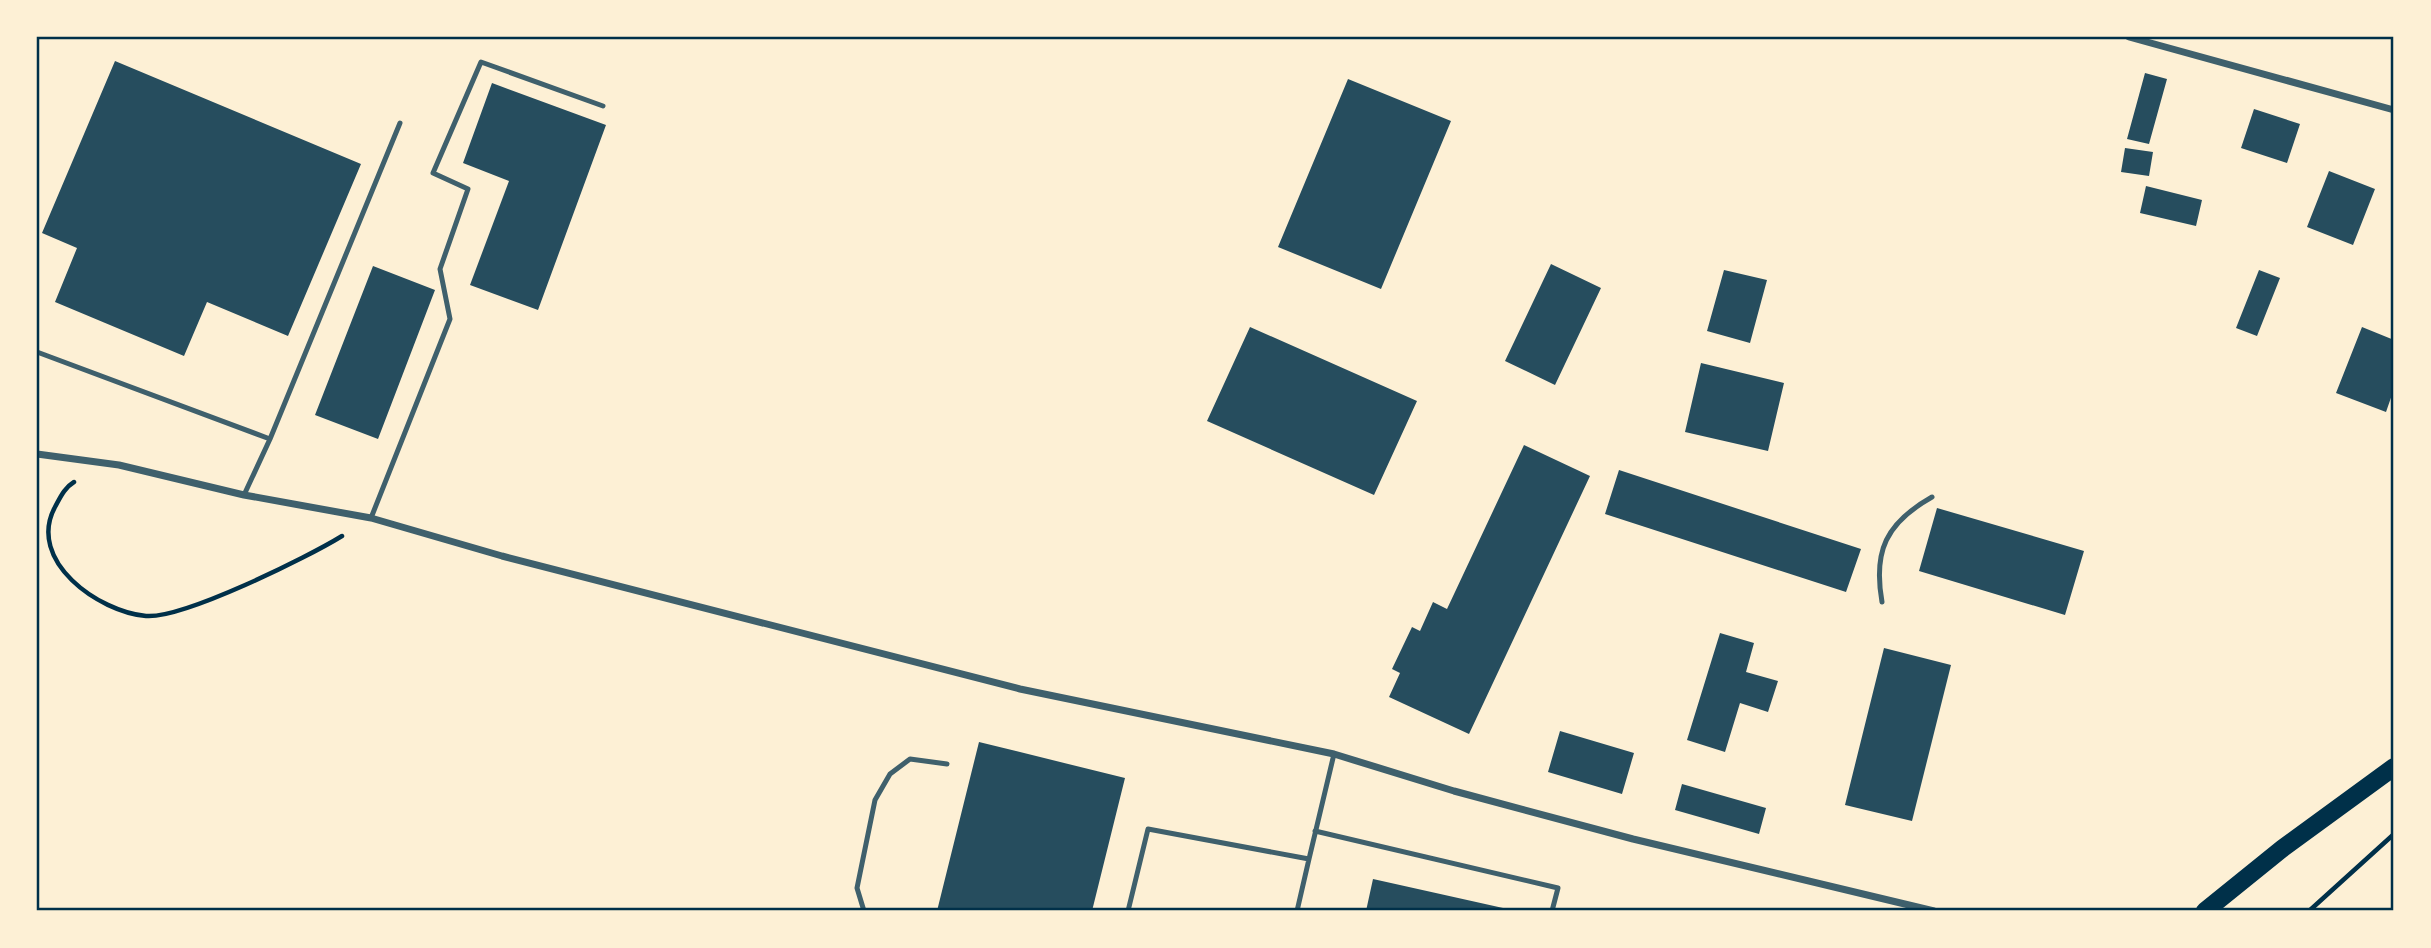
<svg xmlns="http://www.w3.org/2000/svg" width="2431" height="948" font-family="'Times New Roman',serif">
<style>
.building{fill:#264d5e}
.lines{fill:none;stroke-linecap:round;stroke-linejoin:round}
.path{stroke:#003049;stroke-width:4.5}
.service{stroke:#3f606c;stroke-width:5}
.minor{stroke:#3f606c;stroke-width:7}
.primary{stroke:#003049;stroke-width:18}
.neatline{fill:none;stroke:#003049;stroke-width:2.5}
</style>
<rect width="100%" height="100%" fill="#fdf0d5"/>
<!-- building -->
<path class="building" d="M115,61L361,164L288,336L207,302L184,356L55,302L77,248L42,233Z
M2145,73L2167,79L2149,144L2127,139Z
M1348,79L1451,121L1381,289L1278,247Z
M492,83L606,125L538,310L470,285L509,181L463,163Z
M2254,109L2300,124L2287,163L2241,148Z
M2125,148L2153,152L2149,176L2121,172Z
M2329,171L2375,189L2353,245L2307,227Z
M2146,186L2202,200L2196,226L2140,213Z
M1551,264L1601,288L1555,385L1505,361Z
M373,266L435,290L378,439L315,415Z
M1724,270L1767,280L1750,343L1707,331Z
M2259,270L2280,278L2257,336L2236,328Z
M1250,327L1417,401L1374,495L1207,421Z
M2362,327L2394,340V389L2386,412L2336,393Z
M1701,363L1784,383L1768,451L1685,432Z
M1524,445L1590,476L1469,734L1389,697L1400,673L1392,669L1412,627L1420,631L1433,602L1447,609Z
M1619,470L1861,549L1846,592L1605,514Z
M1937,508L2084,551L2065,615L1919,571Z
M1720,633L1754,643L1746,672L1778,681L1768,712L1740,703L1725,752L1687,740Z
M1884,648L1951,665L1912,821L1845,805Z
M1560,731L1634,753L1622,794L1548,772Z
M979,742L1125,778L1092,911H937Z
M1682,784L1766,808L1759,834L1675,810Z
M1373,879L1512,910V911H1366Z"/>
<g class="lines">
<!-- path -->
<path class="path" d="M74,482C64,488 60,498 55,507C26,561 99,612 146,616C183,619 308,557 342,536
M2309,911L2394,834
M2390,911L2394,909"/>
<!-- service -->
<path class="service" d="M37,352L270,439
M244,495L270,439L400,123
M371,518L450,319L440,269L468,189L433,173L481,62L603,106
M1882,602C1873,551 1886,523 1932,497
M1315,831L1558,888L1552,911
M864,911L857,888L875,800L890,774L910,759L947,764
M1128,911L1148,829L1309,859L1334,754
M1297,911L1309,859"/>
<!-- minor -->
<path class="minor" d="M2129,37L2394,110
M37,454L119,465L244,495L371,518L502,556L1020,689L1334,754L1454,791L1633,839L1934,911"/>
<!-- primary -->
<path class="primary" d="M2205,911L2283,848L2394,767"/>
</g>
<!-- border -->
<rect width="2431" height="948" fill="none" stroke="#fdf0d5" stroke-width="77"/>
<rect x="38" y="38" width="2354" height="871" class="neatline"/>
</svg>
